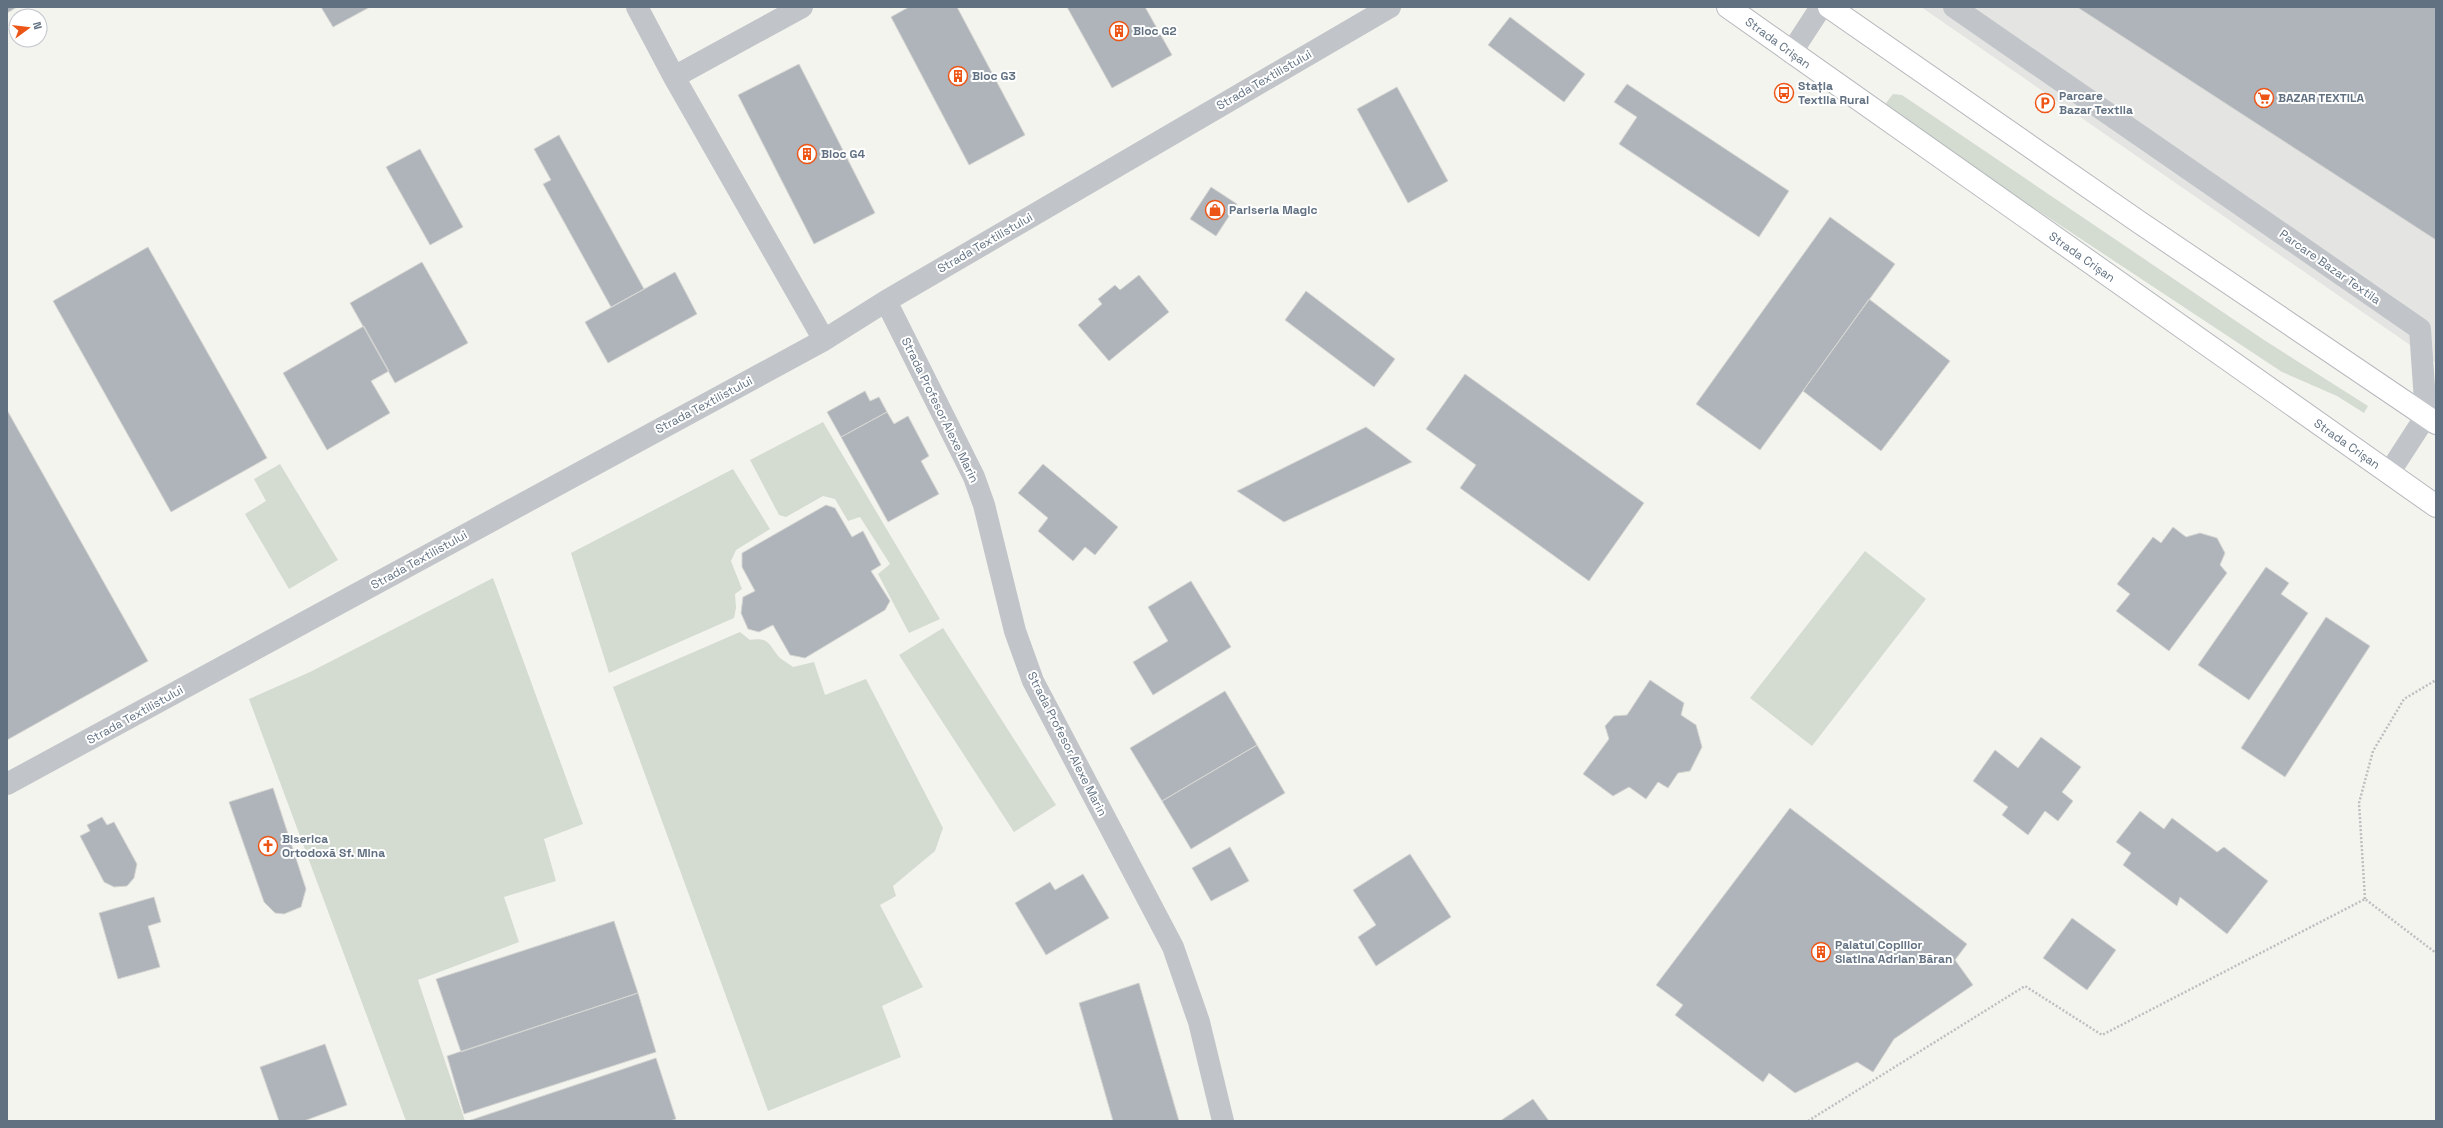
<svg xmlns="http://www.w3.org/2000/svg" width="2443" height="1128" font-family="'Space Grotesk',sans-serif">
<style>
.built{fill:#e4e5e3}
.green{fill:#d4dbd0}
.building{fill:#aeb4ba;stroke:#d5d5d2}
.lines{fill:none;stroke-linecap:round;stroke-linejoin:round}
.major-casing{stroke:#b4b8bc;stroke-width:24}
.path{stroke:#bdbec0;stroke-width:2.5;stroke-dasharray:2 2;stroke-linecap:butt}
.minor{stroke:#c1c4c8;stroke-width:22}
.major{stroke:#fff;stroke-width:22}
.labels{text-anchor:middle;stroke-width:4;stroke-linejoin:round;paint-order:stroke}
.poi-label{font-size:12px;font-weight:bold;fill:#617182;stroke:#fff;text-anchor:start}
.street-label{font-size:12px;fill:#617182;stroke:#fff}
</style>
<rect width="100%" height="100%" fill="#f4f4ef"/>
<!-- built -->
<path class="built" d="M1921,7H2436V363Z"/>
<!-- green -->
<path class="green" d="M1893,94L1902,95L2264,340L2368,406L2364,413L2337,396L2282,372L1889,112L1886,103Z
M823,422L940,619L909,633L878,574L890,564L860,517L848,521L835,499L823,496L786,517L779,515L750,460Z
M280,464L338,560L289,589L245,514L266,501L254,479Z
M733,469L770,529L736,550L731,561L742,589L735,594L736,608L734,618L609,673L571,553Z
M1865,551L1926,599L1812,746L1750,698Z
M493,578L583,824L544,839L556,881L504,897L519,942L418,980L465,1121H406L249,699L310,672Z
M943,628L1056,805L1014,832L899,655Z
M740,632L750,640C771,637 768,645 780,658C784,661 789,664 793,667L814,662L825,695L866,679L943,828L935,851L893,886L896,896L880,905L923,987L882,1006L901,1057L768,1111L613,687Z"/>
<!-- building -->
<path class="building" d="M7,7H17L7,13Z
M321,7H370L333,27Z
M909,7H957L1025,135L969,165L891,17Z
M1067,7H1145L1172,55L1112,88Z
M2077,7H2436V240Z
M1510,17L1585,74L1564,102L1488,45Z
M799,64L875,213L814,244L738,95Z
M1627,84L1789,191L1759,237L1619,144L1637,117L1614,102Z
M1397,87L1448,181L1408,203L1357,109Z
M559,135L644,289L611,307L543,184L551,180L534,149Z
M420,149L463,227L430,245L386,167Z
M1211,187L1237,204L1216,236L1190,219Z
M1830,217L1895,264L1760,450L1696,404Z
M148,247L267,458L171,512L53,301Z
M422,262L468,343L395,383L350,303Z
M675,272L697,314L608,363L585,322Z
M1139,275L1169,312L1109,361L1078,325L1102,304L1098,299L1115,285L1120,290Z
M1306,291L1395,359L1374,387L1285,320Z
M1869,299L1950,361L1881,451L1803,391Z
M364,326L389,371L371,381L390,413L327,450L283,373Z
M1465,374L1644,503L1589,581L1460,488L1476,465L1426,429Z
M865,391L870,401L879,397L887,412L841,437L827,412Z
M7,410L148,661L7,740Z
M887,412L894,424L908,416L929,456L921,461L939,494L888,522L841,437Z
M1366,427L1412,462L1284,522L1237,491Z
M1043,464L1118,527L1095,555L1085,547L1073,561L1038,531L1048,518L1018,493Z
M826,505L835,508L852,537L863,531L881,565L871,571L890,601L885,610L805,658L790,655L773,625L759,632L748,629L741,613L743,597L755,591L742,567V553Z
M2173,527L2186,537L2200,533L2217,538L2225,553L2220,565L2227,573L2169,651L2116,611L2130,594L2117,584L2153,537L2161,543Z
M2266,567L2289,583L2281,594L2308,613L2249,700L2198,665Z
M1191,581L1231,647L1153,695L1133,662L1168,641L1148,607Z
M2326,617L2370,646L2285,777L2241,748Z
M1650,680L1684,703L1681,715L1696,725L1702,747L1690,771L1678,773L1668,788L1658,782L1646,799L1629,787L1613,796L1583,774L1609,739L1605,726L1614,716L1627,715Z
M1225,691L1257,745L1162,801L1130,748Z
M2041,737L2081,767L2062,792L2073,801L2058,821L2045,811L2028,835L2002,815L2008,807L1973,781L1995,750L2018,768Z
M1257,745L1285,793L1191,849L1162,801Z
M273,788L306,889L301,907L284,914L275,913L264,902L229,802Z
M1790,808L1967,944L1955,960L1973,985L1894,1039L1873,1072L1857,1062L1795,1093L1769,1073L1763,1082L1675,1015L1683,1005L1656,985Z
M2140,811L2164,829L2172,818L2217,852L2224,847L2268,881L2227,934L2180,897L2177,906L2123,865L2131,853L2116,842Z
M102,817L107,825L114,822L137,864L134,878L127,886L114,887L104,882L80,836L90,831L87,825Z
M1230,847L1249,881L1211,901L1192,868Z
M1410,854L1451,917L1376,966L1358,937L1376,925L1353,890Z
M1083,874L1109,918L1046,955L1015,903L1050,882L1055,890Z
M154,897L161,922L148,926L160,967L118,979L99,913Z
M2072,918L2116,950L2087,990L2043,958Z
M614,921L638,993L461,1052L436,979Z
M1139,983L1179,1121H1113L1079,1003Z
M638,993L656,1052L464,1114L447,1056Z
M325,1044L347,1105L304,1121H279L260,1067Z
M656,1058L676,1119L670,1121H468Z
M1533,1099L1549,1121H1500Z"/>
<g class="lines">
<defs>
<path id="major" d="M1728,7L2436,506
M1829,7L2139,222L2436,423"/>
</defs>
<!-- major casing -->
<use href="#major" class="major-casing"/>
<!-- path -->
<path class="path" d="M2365,899L2359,803L2373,751L2404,699L2436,680
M1808,1121L2025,986L2102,1035L2365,899L2436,953"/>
<!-- minor -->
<path class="minor" d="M637,7L674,77L824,340
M1954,7L2420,329L2426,416L2389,473
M1791,53L1821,7
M674,77L802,7
M886,301L974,477L984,505L1015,631L1033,681L1173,947L1199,1022L1223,1121
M7,784L824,340L886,301L1390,7"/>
<!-- major -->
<use href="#major" class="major"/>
</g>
<!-- icons -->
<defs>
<symbol id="building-ring" viewBox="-11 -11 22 22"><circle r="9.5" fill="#fff" stroke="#ed5516" stroke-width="1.5"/><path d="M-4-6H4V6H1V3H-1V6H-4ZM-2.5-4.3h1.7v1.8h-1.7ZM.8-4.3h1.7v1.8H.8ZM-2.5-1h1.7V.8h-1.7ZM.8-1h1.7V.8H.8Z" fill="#ed5516"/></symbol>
<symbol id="bus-ring" viewBox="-11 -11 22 22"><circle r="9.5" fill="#fff" stroke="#ed5516" stroke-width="1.5"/><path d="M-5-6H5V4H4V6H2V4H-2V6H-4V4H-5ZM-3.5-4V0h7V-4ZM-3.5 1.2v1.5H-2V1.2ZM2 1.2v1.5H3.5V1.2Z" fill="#ed5516"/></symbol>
<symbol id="supermarket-ring" viewBox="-11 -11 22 22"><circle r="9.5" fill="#fff" stroke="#ed5516" stroke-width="1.5"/><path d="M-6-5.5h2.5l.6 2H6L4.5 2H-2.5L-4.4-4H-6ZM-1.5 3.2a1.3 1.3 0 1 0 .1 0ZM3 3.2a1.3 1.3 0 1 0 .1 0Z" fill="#ed5516"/></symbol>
<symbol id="parking-ring" viewBox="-11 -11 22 22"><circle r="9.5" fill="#fff" stroke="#ed5516" stroke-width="1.5"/><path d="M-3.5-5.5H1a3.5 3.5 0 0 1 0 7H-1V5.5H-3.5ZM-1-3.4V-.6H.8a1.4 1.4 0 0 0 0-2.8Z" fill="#ed5516"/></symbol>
<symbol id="shop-ring" viewBox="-11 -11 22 22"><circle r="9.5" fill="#fff" stroke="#ed5516" stroke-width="1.5"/><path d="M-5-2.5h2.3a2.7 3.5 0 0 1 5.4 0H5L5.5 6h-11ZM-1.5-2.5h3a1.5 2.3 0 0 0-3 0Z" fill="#ed5516"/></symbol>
<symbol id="church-ring" viewBox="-11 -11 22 22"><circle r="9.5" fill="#fff" stroke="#ed5516" stroke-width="1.5"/><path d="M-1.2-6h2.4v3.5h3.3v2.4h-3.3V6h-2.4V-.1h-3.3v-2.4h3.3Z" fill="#ed5516"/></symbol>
</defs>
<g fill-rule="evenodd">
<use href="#building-ring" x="1108" y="20" width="22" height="22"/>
<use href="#building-ring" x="947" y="65" width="22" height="22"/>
<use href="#bus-ring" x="1773" y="82" width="22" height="22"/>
<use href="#supermarket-ring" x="2253" y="87" width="22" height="22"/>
<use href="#parking-ring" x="2034" y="92" width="22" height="22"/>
<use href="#building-ring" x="796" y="143" width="22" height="22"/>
<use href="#shop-ring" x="1204" y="199" width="22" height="22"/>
<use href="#church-ring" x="257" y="835" width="22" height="22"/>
<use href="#building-ring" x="1810" y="941" width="22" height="22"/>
</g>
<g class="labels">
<!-- poi labels -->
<g class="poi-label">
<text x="1133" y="35">Bloc G2</text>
<text x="972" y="80">Bloc G3</text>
<text x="1798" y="90">Stația<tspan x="1798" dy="14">Textila Rural</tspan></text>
<text x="2059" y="100">Parcare<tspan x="2059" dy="14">Bazar Textila</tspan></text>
<text x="2278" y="102">BAZAR TEXTILA</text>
<text x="821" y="158">Bloc G4</text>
<text x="1229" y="214">Pariseria Magic</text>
<text x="282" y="843">Biserica<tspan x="282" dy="14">Ortodoxă Sf. Mina</tspan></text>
<text x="1835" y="949">Palatul Copiilor<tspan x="1835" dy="14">Slatina Adrian Băran</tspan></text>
</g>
<!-- street labels -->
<g class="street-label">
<text transform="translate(1778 43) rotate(36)" y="4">Strada Crișan</text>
<text transform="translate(1264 80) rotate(-30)" y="4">Strada Textilistului</text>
<text transform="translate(985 243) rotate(-30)" y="4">Strada Textilistului</text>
<text transform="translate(2082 257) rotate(35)" y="4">Strada Crișan</text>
<text transform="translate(2330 267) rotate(35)" y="4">Parcare Bazar Textila</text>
<text transform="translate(704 405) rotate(-28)" y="4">Strada Textilistului</text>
<text transform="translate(940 410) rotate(64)" y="4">Strada Profesor Alexe Marin</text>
<text transform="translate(2347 444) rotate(35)" y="4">Strada Crișan</text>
<text transform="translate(419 560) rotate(-29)" y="4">Strada Textilistului</text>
<text transform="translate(135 715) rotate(-29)" y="4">Strada Textilistului</text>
<text transform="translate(1067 744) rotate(63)" y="4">Strada Profesor Alexe Marin</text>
</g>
</g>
<!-- border -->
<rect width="2443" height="1128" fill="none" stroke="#617182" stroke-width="16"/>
<!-- north arrow -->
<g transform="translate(28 28) rotate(75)"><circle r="19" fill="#ffffff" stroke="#c0c6cd"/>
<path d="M0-3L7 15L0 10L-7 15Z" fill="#ed5516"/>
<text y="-6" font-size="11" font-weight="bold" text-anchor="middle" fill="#617182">N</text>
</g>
</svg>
